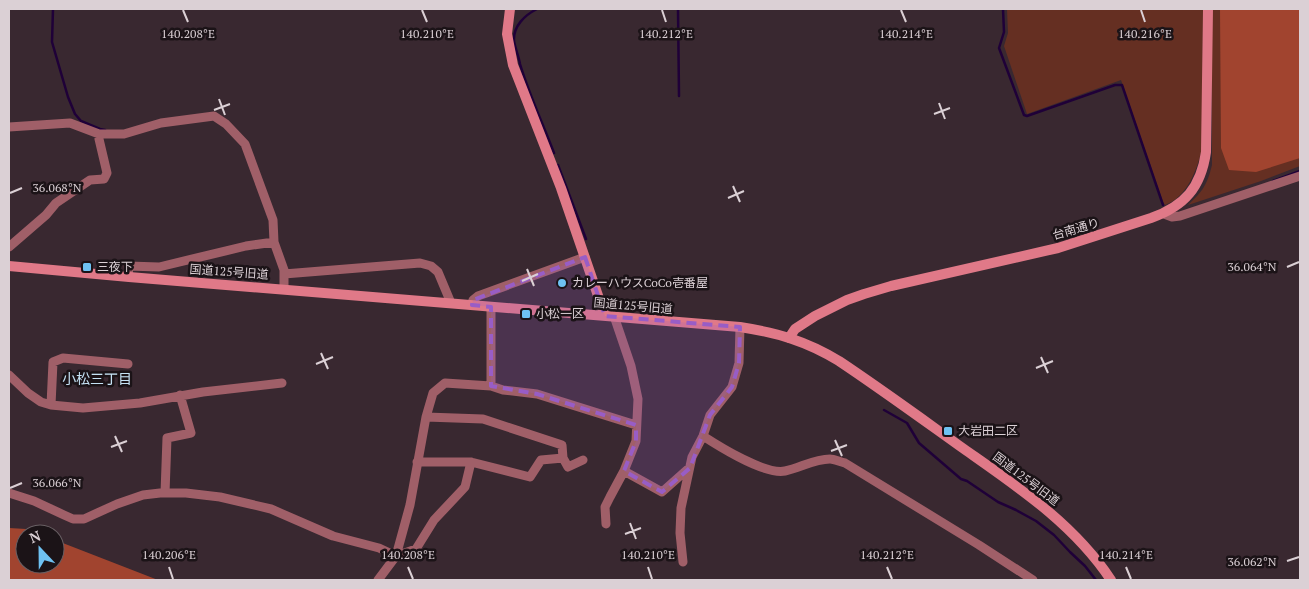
<svg xmlns="http://www.w3.org/2000/svg" width="1309" height="589" font-family="'PT Serif','Noto Sans JP',serif">
<style>
.green{fill:#652f22}
.forest{fill:#a1442f}
.lines{fill:none;stroke-linecap:round;stroke-linejoin:round}
.stream{stroke:#1f0038;stroke-width:2.5}
.street{stroke:#a05f68;stroke-width:9}
.secondary{stroke:#e07988;stroke-width:10}
.marked{fill:#985dc6;fill-opacity:0.2;stroke:#985dc6;stroke-width:4;stroke-dasharray:10 6;stroke-linejoin:round}
.ticks{fill:none;stroke:#dbd0d5;stroke-width:2}
.poi-dot{fill:#6ec2f3;stroke:#1b1317;stroke-width:2}
.labels{text-anchor:middle;stroke-width:5;stroke-linejoin:round;paint-order:stroke}
.street-label{font-size:12px;fill:#dbd0d5;stroke:#1b1317}
.poi-label{font-size:12px;fill:#dbd0d5;stroke:#1b1317;text-anchor:start}
.neighbourhood-label{font-size:14px;fill:#c5e2f5;stroke:#1b1317}
.ticks-label{font-size:12px;text-anchor:middle;fill:#dbd0d5;stroke:#1b1317;stroke-width:5;stroke-linejoin:round;paint-order:stroke}
</style>
<rect width="100%" height="100%" fill="#392830"/>
<!-- green -->
<path class="green" d="M1007,9H1203L1202,149C1197,170 1187,197 1165,205L1163,202L1121,80L1027,114L1004,46L1008,33Z
M1212,9H1300V166L1261,181L1188,205C1203,191 1207,185 1212,165Z"/>
<!-- forest -->
<path class="forest" d="M1220,9H1300V158L1256,172L1229,170L1221,148Z
M9,528L26,529L40,534H25V564H55V540L158,580H9Z"/>
<g class="lines">
<!-- stream -->
<path class="stream" d="M53,9L52,42L68,97L75,114L81,121L100,129L105,130
M537,9C525,15 513,26 514,41C515,48 519,57 520,64C529,94 543,124 554,153
M678,9L679,96
M1003,9L1004,32L999,48L1024,115L1027,116L1115,85H1122L1163,205
M558,165L586,239
M1273,181L1300,171
M884,410L907,423L919,443L961,479L967,481L998,502L1016,510L1036,521L1054,535L1070,552L1085,566L1096,580"/>
<!-- street -->
<path class="street" d="M9,127L70,123L99,134H124L161,123L214,116L226,124L245,144L273,220L274,242L284,270V289
M1164,214L1172,217L1180,216L1300,176
M9,247L46,215L56,203L90,180L104,179L107,173L99,139V134
M284,274L420,263L431,266L438,272L451,303
M129,277L128,266L159,267L246,246L274,242
M472,305L473,300L478,296L585,257
M491,307V386
M9,375L28,393L41,402L51,405L83,408L140,403L203,392L282,383
M51,405L53,362L63,358L128,364
M426,417L483,419L562,445L563,458
M703,436C720,447 765,475 785,471C800,468 814,459 830,459C834,459 840,462 845,463L979,545L1033,580
M417,462H471L530,477L541,460L563,458L568,467L583,460
M624,471L662,492L689,468
M9,493L34,501L64,515L73,519H84L117,504L143,495L160,493H186L220,497L271,509L333,536L379,548L396,556L416,549L434,520L465,487L471,462
M165,493L167,438L191,433L180,395
M606,524L605,507L610,497L624,471L636,441L638,399L631,366L614,316
M683,562L680,533L681,508L692,457L703,436L710,415L732,387L739,363L740,327
M378,580L396,556L410,505L426,417L433,393L445,383L491,386L503,390L537,394L636,425"/>
<!-- secondary -->
<path class="secondary" d="M510,9L507,34L513,65L561,188L605,316
M9,266L129,277L740,327C778,333 806,341 839,361C881,389 922,419 964,449C1018,487 1074,524 1111,580
M789,338L795,329L815,316L847,300L864,294L891,286L1058,248L1151,218C1185,206 1201,187 1206,152L1208,9"/>
</g>
<!-- marked area -->
<path class="marked" d="M585,257L605,316L740,327L739,363L732,387L710,415L690,468L662,492L624,471L636,441V425L537,394L491,386V307L472,305L473,300Z"/>
<!-- ticks -->
<path class="ticks" d="M183,10L188,22M422,10L427,22M662,10L666,22M901,10L906,22M1141,10L1145,22M219,99L225,115M939,103L945,119M214,110L230,104M934,114L950,108M733,186L740,202M10,193L22,188M728,198L744,191M1287,267L1299,262M527,269L534,286M522,281L538,274M321,353L328,369M1041,357L1048,373M316,364L333,357M1036,368L1053,361M115,436L122,452M835,440L842,456M111,447L127,441M831,451L847,445M10,488L22,483M630,523L636,539M625,534L641,528M1287,561L1299,557M169,567L173,579M408,567L413,579M648,567L652,579M887,567L892,579M1126,567L1131,579"/>
<!-- markers -->
<g class="poi-dot">
<rect x="82" y="262" width="10" height="10" rx="2.5"/>
<circle cx="562" cy="283" r="5"/>
<rect x="521" y="309" width="10" height="10" rx="2.5"/>
<rect x="943" y="426" width="10" height="10" rx="2.5"/>
</g>
<g class="labels">
<!-- street labels -->
<g class="street-label">
<text transform="translate(1076 229) rotate(-16)" y="4">台南通り</text>
<text transform="translate(229 272) rotate(4)" y="4">国道125号旧道</text>
<text transform="translate(633 306) rotate(5)" y="4">国道125号旧道</text>
<text transform="translate(1026 479) rotate(37)" y="4">国道125号旧道</text>
</g>
<!-- poi labels -->
<g class="poi-label">
<text x="97" y="271">三夜下</text>
<text x="572" y="287">カレーハウスCoCo壱番屋</text>
<text x="536" y="318">小松一区</text>
<text x="958" y="435">大岩田二区</text>
</g>
<!-- neighbourhood labels -->
<g class="neighbourhood-label">
<text x="97" y="384">小松三丁目</text>
</g>
</g>
<g class="ticks-label">
<text x="188" y="38">140.208°E</text>
<text x="427" y="38">140.210°E</text>
<text x="666" y="38">140.212°E</text>
<text x="906" y="38">140.214°E</text>
<text x="1145" y="38">140.216°E</text>
<text x="57" y="192">36.068°N</text>
<text x="1252" y="271">36.064°N</text>
<text x="57" y="487">36.066°N</text>
<text x="169" y="559">140.206°E</text>
<text x="408" y="559">140.208°E</text>
<text x="648" y="559">140.210°E</text>
<text x="887" y="559">140.212°E</text>
<text x="1126" y="559">140.214°E</text>
<text x="1252" y="566">36.062°N</text>
</g>
<!-- border -->
<rect width="1309" height="589" fill="none" stroke="#dbd0d5" stroke-width="20"/>
<!-- north arrow -->
<g transform="translate(40 549) rotate(338)"><circle r="24" fill="#1b1317" stroke="#685f63"/>
<path d="M0-4L9 19L0 12L-9 19Z" fill="#6ec2f3"/>
<text y="-8" font-size="14" font-weight="bold" text-anchor="middle" fill="#dbd0d5">N</text>
</g>
</svg>
